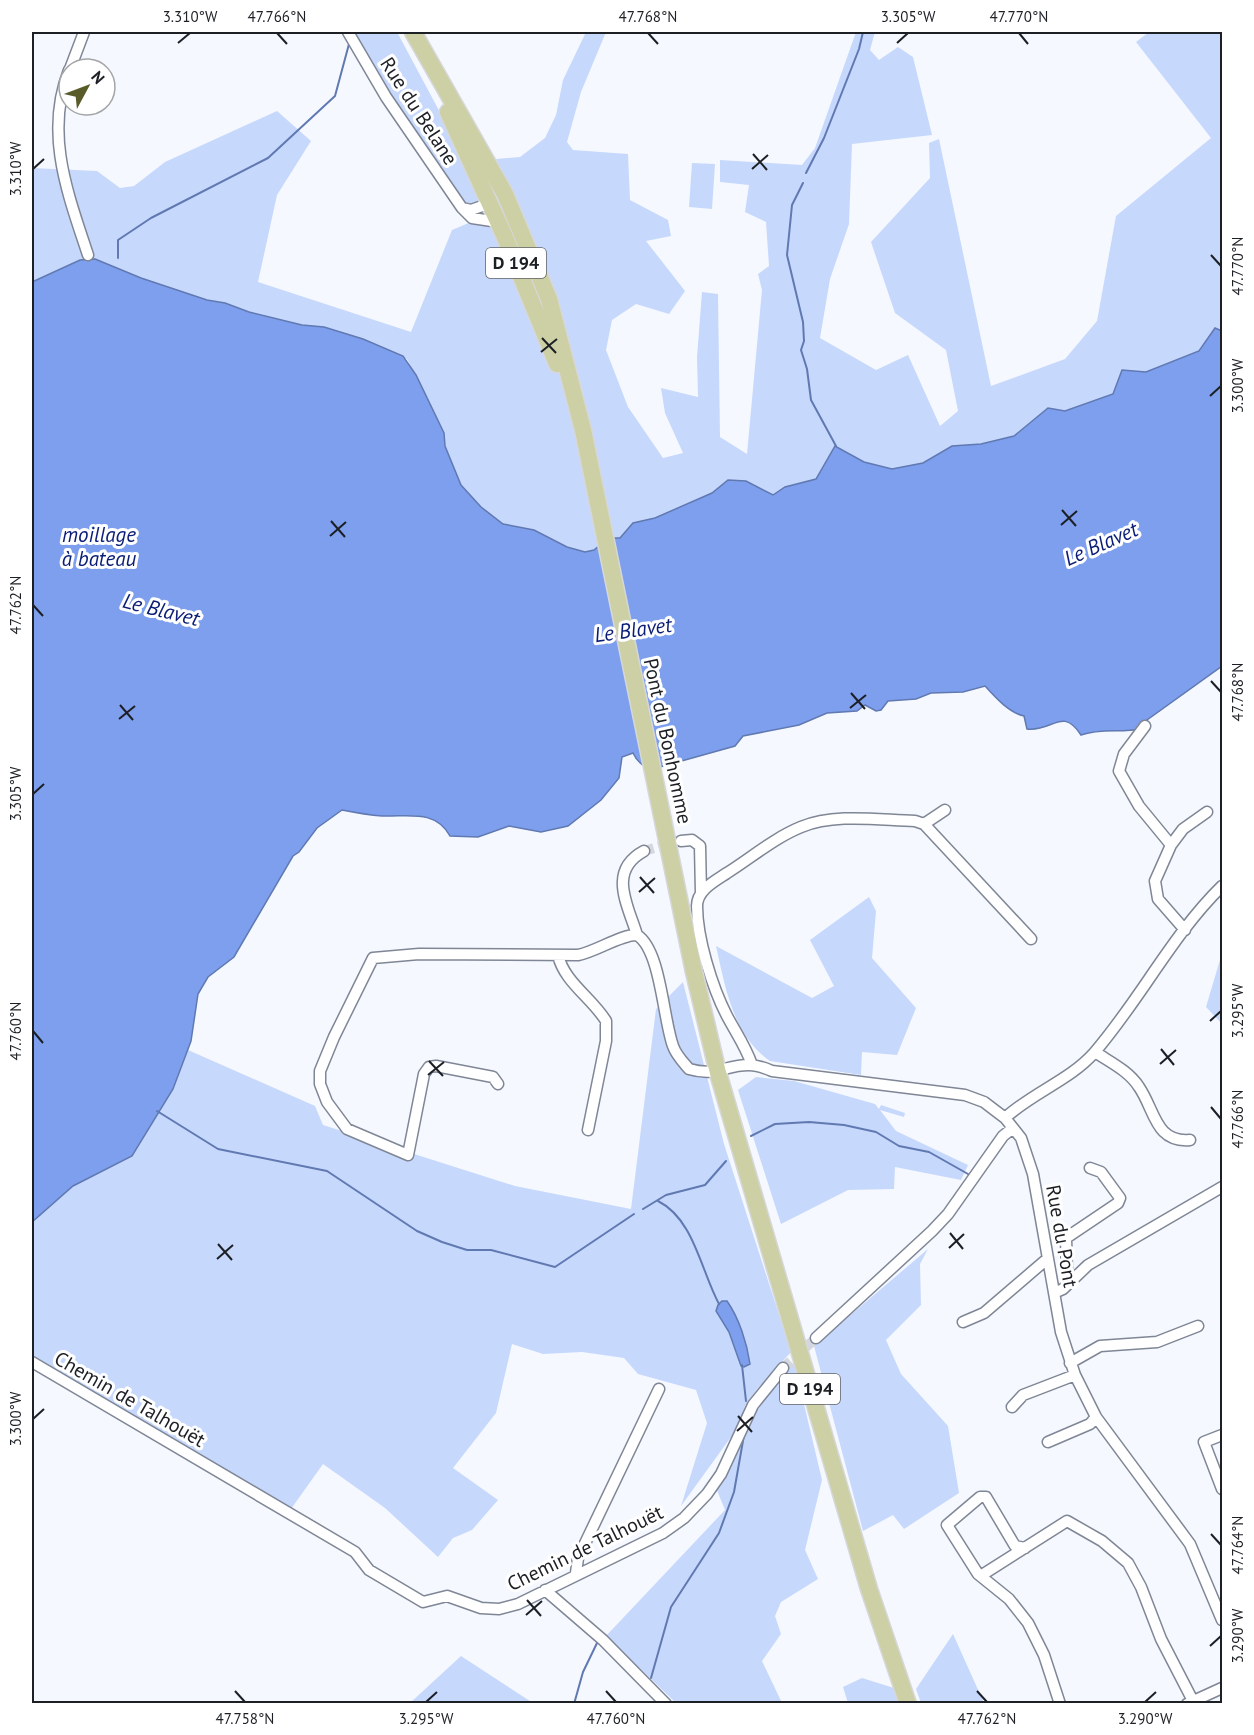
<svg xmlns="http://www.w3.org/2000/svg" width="1254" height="1735" font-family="'PT Sans',sans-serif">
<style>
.green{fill:#c7d8fd}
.water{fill:#7d9fee;stroke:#6079b1;stroke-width:1.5}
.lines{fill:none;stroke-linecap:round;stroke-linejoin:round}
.stream{stroke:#6079b1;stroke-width:2}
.minor-tunnel{stroke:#d4d7de;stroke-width:10;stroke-dasharray:10 5;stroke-linecap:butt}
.minor-casing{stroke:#7f8695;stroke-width:13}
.primary-casing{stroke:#d6d7d8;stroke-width:19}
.minor{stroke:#fff;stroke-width:10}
.primary{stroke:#cdd0a5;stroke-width:16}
.ticks{fill:none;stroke:#1c1f24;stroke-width:2}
.labels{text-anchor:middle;stroke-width:6;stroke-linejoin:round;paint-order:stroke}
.shield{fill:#fff;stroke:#606266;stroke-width:1.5}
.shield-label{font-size:18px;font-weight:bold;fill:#1c1f24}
.street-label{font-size:20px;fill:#1c1f24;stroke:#fff}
.water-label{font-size:21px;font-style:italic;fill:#0a1d77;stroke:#fff}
.neatline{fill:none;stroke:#1c1f24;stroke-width:2}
.ticks-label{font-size:15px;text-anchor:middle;fill:#1c1f24}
</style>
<rect width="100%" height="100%" fill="#f5f8ff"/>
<!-- green -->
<path class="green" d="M355,32H397L450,131L482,200L471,205L465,204L389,96Z
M586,32H606L581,92L567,142L573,150L628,154L630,200L668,220L671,236L646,241L685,291L669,314L636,304L612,320L606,350L628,407L663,458L683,453L665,413L661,388L698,397L697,357L702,292L718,294L720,437L747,454L762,290L758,274L769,266L766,222L745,212L749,185L720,182V160L802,165L815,148L856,32H875L870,50L879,60L898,47L913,57L932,135L852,144L849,224L830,279L820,338L876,370L908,355L940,426L958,411L946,350L895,313L871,242L930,178L929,143L939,139L991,386L1065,359L1097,321L1116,216L1211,138L1136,42L1149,32H1222V397L599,544L594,550L585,552L567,547L534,530L503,524L481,508L461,485L445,446L444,432L407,359L324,327L302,326L249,312L225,303L207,300L141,278L95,259L70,265L32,282V168L97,171L120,188L134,186L165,162L277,111L311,141L277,195L258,282L411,332L452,230L471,222L492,228L506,260L537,250L496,159L520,157L545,138L556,115L563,80Z
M692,163L715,164L712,209L689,207Z
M619,778L601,800L568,826L541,832L509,826L478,837L450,836C435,809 408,817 382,816C369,815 352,812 342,810L317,828L299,852L293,856L234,957L208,977L198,994L188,1050L315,1106L323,1125L515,1186L631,1209L656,1009L683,982L724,1144L791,1352L757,1389L745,1406L739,1426L681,1506L707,1423L696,1390L638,1374L624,1358L582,1352L543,1354L512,1344L496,1413L453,1468L498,1500L472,1530L453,1538L438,1557L385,1508L323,1464L291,1509L32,1355V790Z
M869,897L876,911L872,958L916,1008L897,1055L862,1052L861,1075L770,1061C733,1036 725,986 716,946L812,998L834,986L810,940Z
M1222,953V1024L1206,1007Z
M756,1077L794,1081L875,1104L879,1109L881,1105L905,1113L904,1117L880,1110L896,1131L968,1165L961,1180L895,1167L894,1189L848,1190L781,1224L738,1090Z
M928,1249L920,1264L921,1305L886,1340L901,1374L948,1426L959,1493L904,1529L893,1515L863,1531L814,1346Z
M794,1362L822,1480L805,1550L818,1579L781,1602L775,1616L781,1634L762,1661L782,1703H676L606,1636L725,1510L716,1488L761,1403Z
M953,1634L984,1703H921L916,1689Z
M461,1656L533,1703H410Z
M862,1678L894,1688L903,1703H848L843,1687Z"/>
<!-- water -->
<path class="water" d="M95,259L141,278L207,300L225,303L249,312L302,325L324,327L363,339L403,356L416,375L444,433L445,446L461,485L481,507L503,524L534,530L567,547L585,552L594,550L608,538H620L633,523L655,518L712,493L728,480L746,481L773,495L785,487L816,479L835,446L864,462L892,469L923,463L952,446L981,444L1014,436L1048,408L1065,411L1113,394L1122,370L1146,372L1199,351L1215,328L1222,331V666L1147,720L1141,729C1121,733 1101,728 1081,735C1062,706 1053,732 1027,729L1024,716C1009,713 995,697 985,686L963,692L931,693L916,699L888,701L881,710L876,711L865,705L857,711L827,713L799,725L743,736L735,746L653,769C643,767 637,762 633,753L622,757L619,778L601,800L568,826L541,832L509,826L478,837L450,836C435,809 408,817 382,816C369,815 352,812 342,810L317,828L299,852L293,856L234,957L208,977L198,994L191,1041L173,1089L132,1156L73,1186L32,1222V282L80,260Z
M722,1301H727C739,1318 747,1343 750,1364L744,1367L741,1366L729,1332L716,1311L718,1305Z"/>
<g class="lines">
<!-- stream -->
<path class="stream" d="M806,173L824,138L859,49L863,32
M803,183L792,205L787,255L803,322L804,341L801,350L807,369L811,400L836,446
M118,258V240L151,218L268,158L335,96L349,44
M157,1111L218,1149L327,1171L417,1231L442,1242L467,1250H491L555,1267L634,1214
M751,1136L775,1124L809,1122L844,1125L876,1132L899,1146L929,1152L968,1174
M658,1201C694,1219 701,1271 719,1304
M643,1209L666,1195L705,1185L726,1161
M742,1365L746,1401
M651,1678L671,1607L719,1533L734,1492L744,1435
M574,1704L583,1672L598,1641"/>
<!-- minor-tunnel -->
<path class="minor-tunnel" d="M644,851L672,843
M783,1368L816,1338"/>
<defs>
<path id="minor" d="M348,32L386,97L462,208L472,218L492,221
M70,69L84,32
M69,70C44,134 68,194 88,255
M462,208L471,210L485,205
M1145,726L1124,754L1119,771L1139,806L1171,845
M924,824L1031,939
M924,824L945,810
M681,841L692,840L700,846L701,893
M644,851C607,871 628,905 637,935C661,950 663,1019 673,1046C676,1055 683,1062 689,1069C717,1077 724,1065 749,1065C757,1065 765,1068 772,1071L965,1095L984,1102L1005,1118L1021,1138L1033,1174L1061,1332L1075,1375L1096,1417L1190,1544L1222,1620
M1185,930L1158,899L1155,881L1171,845L1183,829L1207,812
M558,955C564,982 592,998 606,1021V1041L588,1130
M1095,1052C1110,1062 1129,1071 1139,1087C1155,1110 1155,1143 1190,1140
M752,1065C746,1047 736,1033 727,1016C712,987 697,938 697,906C697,890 715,881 727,873C751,858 774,838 801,827C835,813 878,820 915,821L924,824
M498,1084L493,1077L436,1066L429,1067L424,1074L408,1155L347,1129L327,1102L320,1084V1071L334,1037L373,958L419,954L578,955C595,952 622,934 637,935
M1005,1118C1032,1093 1070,1080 1094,1053C1140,1000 1172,935 1222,886
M1071,1279L1067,1274L1066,1238L1118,1203L1120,1198L1101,1172L1090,1168
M1054,1293L1063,1289L1088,1265L1222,1187
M963,1322L984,1313L1047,1259
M816,1338L932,1231L948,1214L1003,1136L1013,1128
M32,1362L355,1552L369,1570L423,1602L447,1596L481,1608L499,1609L518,1604L663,1533L684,1518L707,1494L721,1474L753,1405L783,1368
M1070,1363L1100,1346L1157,1342L1198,1326
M1012,1407L1023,1395L1075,1375
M1222,1435L1204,1442L1222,1489
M1048,1442L1090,1424L1096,1417
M1025,1548L1015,1546L986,1497H980L947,1525L978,1574L1009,1599L1028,1623L1044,1655L1060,1704
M576,1573L578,1558L659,1389
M982,1575L1067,1521L1102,1541L1128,1563L1141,1587L1161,1639L1193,1701
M545,1590L603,1640L666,1704
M1187,1704L1222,1688"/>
<path id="primary" d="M413,32L505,194L549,299L583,430L694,972L718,1073L869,1589L908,1704
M448,112L504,235L557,364"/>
</defs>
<!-- minor casing -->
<use href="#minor" class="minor-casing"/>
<!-- primary casing -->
<use href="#primary" class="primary-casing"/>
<!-- minor -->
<use href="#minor" class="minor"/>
<!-- primary -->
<use href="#primary" class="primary"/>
</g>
<!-- ticks -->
<path class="ticks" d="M277,33L287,44M648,33L658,44M1019,33L1028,44M178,43L190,33M897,43L908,33M753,154L767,170M33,169L44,159M752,169L768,155M1211,255L1221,266M542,338L556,353M541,352L557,339M1210,396L1221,386M1062,510L1076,526M331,521L345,537M1061,525L1077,511M330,536L346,522M33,605L43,616M1211,681L1221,692M851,693L865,709M120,705L133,720M850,708L866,695M119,719L135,706M33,794L44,784M640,877L654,893M639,892L655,878M1210,1021L1221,1011M33,1031L43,1043M1161,1049L1174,1065M429,1061L443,1076M1160,1064L1176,1050M428,1075L444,1062M1211,1107L1221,1119M950,1233L963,1249M218,1244L232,1260M949,1248L964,1234M217,1259L233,1245M738,1416L752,1432M33,1419L44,1409M737,1431L753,1417M1211,1534L1221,1545M527,1600L541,1616M526,1615L542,1601M1210,1646L1221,1636M235,1691L245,1702M606,1691L616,1702M977,1691L987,1702M426,1702L437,1692M1145,1702L1156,1692"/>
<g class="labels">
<!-- shield labels -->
<g class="shield">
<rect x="486" y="248" width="60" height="30" rx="4.5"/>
<rect x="780" y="1374" width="60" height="30" rx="4.5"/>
</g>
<g class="shield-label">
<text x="516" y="269">D 194</text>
<text x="810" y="1395">D 194</text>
</g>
<!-- street labels -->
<g class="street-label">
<text transform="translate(419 111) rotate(57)" y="7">Rue du Belane</text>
<text transform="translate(668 741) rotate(78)" y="7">Pont du Bonhomme</text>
<text transform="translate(1062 1236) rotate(80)" y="7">Rue du Pont</text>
<text transform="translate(130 1399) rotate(30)" y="7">Chemin de Talhouët</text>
<text transform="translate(585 1548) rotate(-26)" y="7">Chemin de Talhouët</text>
</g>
<!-- water labels -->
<g class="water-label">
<text x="99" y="542">moillage<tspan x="99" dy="24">à bateau</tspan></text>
<text transform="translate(1101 544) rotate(-24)" y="7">Le Blavet</text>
<text transform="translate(161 610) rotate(14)" y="7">Le Blavet</text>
<text transform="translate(633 630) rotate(-8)" y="7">Le Blavet</text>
</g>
</g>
<!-- border -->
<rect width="1254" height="1735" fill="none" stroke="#ffffff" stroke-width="66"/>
<!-- north arrow -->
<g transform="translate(87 87) rotate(49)"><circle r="28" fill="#ffffff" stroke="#a4a5a7" stroke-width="1.5"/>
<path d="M0-4.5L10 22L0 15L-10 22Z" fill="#595c29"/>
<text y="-9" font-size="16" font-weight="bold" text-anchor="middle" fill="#1c1f24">N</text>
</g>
<rect x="33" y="33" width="1188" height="1669" class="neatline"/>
<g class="ticks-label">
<text x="190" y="22">3.310°W</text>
<text x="277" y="22">47.766°N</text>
<text x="648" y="22">47.768°N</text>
<text x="908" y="22">3.305°W</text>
<text x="1019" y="22">47.770°N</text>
<text transform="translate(16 169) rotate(-90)" y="5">3.310°W</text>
<text transform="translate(1238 266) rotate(-90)" y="5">47.770°N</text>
<text transform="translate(1238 386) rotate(-90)" y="5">3.300°W</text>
<text transform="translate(16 605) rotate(-90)" y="5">47.762°N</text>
<text transform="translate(1238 692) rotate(-90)" y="5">47.768°N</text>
<text transform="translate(16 794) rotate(-90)" y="5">3.305°W</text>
<text transform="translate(1238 1011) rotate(-90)" y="5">3.295°W</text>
<text transform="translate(16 1031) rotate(-90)" y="5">47.760°N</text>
<text transform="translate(1238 1119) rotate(-90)" y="5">47.766°N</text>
<text transform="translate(16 1419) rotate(-90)" y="5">3.300°W</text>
<text transform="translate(1238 1545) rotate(-90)" y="5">47.764°N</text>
<text transform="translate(1238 1636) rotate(-90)" y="5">3.290°W</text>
<text x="245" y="1724">47.758°N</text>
<text x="426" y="1724">3.295°W</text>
<text x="616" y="1724">47.760°N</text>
<text x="987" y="1724">47.762°N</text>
<text x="1145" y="1724">3.290°W</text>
</g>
</svg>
